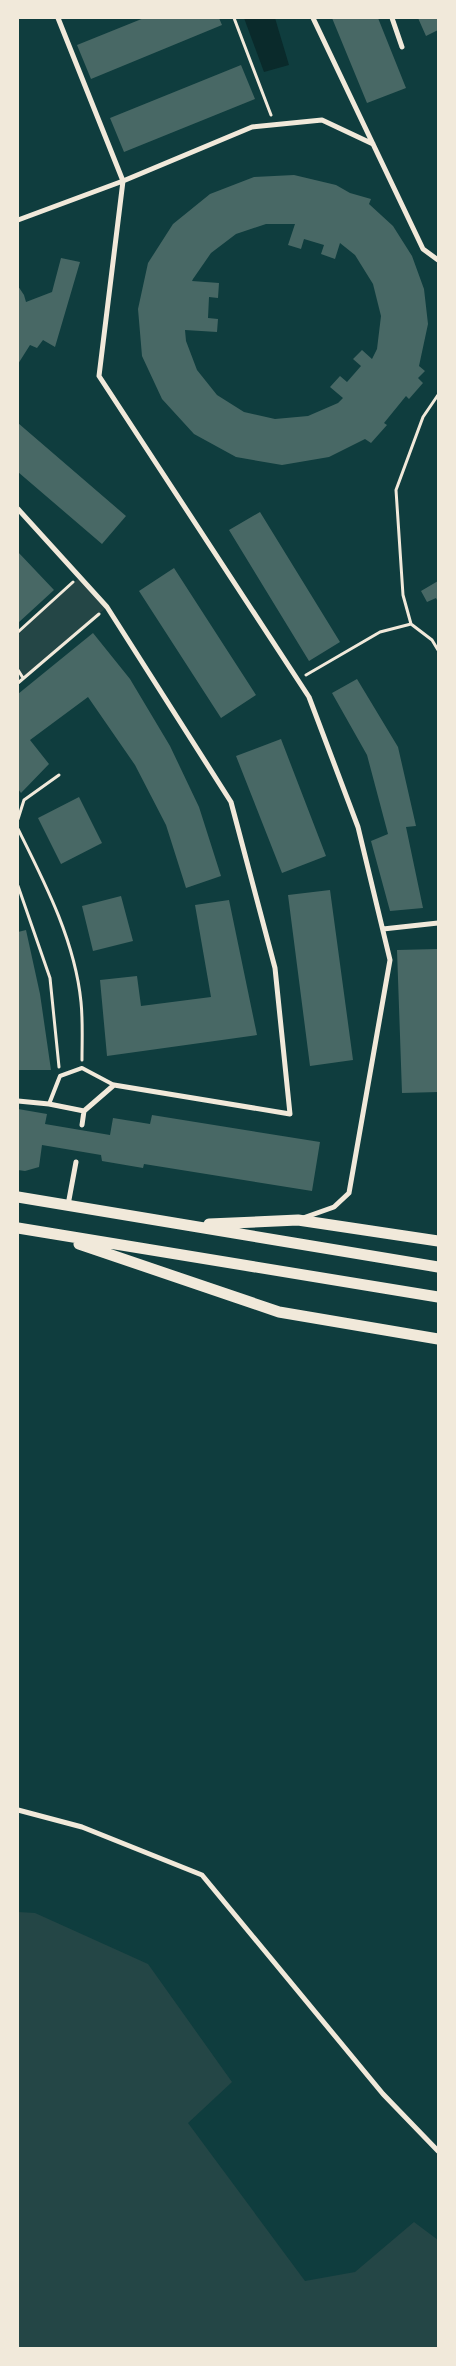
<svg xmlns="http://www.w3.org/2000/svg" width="456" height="2366" font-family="Inter,sans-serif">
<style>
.green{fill:#244646}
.water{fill:#0a2a2b}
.building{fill:#486865;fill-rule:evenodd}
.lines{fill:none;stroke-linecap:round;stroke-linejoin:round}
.path{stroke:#f1e9da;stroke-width:3}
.service{stroke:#f1e9da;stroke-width:4}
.minor{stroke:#f1e9da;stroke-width:5}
.primary{stroke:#f1e9da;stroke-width:11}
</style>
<rect width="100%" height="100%" fill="#0f3d3e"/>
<!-- green -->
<path class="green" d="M80,577L107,607L18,683V633Z
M18,1912L35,1913L148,1964L232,2082L188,2123L305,2281L355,2272L414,2222L438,2240V2348H18Z"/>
<!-- water -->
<path class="water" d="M244,18H275L289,65L264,72Z"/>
<!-- building -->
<path class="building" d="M144,18H219L222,25L91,79L77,45Z
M332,18H378L406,88L367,103Z
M418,18H438V30L426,36Z
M241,65L255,99L124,152L110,118Z
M294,175L336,185L350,193L371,199L369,204L393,226L412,256L424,289L428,324L419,366L425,371L418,378L423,383L409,399L406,396L384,423L387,425L371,443L365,439L329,457L282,465L236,457L194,434L162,399L142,356L138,309L148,263L173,224L210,194L254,177ZM266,224H295L288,245L301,249L304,239L324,245L321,254L335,259L340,243L355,255L373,284L381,316L377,349L372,359L362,350L353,359L361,366L347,382L340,376L330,387L343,398L338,403L308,416L275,419L244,412L217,395L197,370L186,341L185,330L217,332L218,319L208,318L209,297L218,298L219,283L192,281L193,279L211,253L236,234Z
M61,258L80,262L55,347L43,340L37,348L30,345L18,364V286L24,295L26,302L52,292Z
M18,423L126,516L102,544L18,472Z
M260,512L340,642L309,661L229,530Z
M18,552L54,590L18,623Z
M174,568L256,695L221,718L139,591Z
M438,581V602L436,598L427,602L421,591Z
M93,633L130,679L170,746L199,807L221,876L186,888L166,825L135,765L88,697L30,740L49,764L21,793L18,789V694Z
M357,679L398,747L416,826L406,827L423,908L390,911L371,841L388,834L367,755L332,693Z
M281,739L326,856L282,873L236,756Z
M79,797L102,843L61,864L38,818Z
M330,890L353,1060L310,1066L288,895Z
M121,896L133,941L93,951L82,906Z
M229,900L257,1035L107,1056L100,980L137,976L141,1006L211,997L195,905Z
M26,930L40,994L51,1070H18V932Z
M438,949V1092L402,1093L397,950Z
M18,1109L47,1114L45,1124L110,1135L113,1118L150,1124L152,1115L320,1142L312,1191L144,1164L143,1168L102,1161L101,1155L42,1145L39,1167L25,1171L18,1170Z"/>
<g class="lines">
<!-- path -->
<path class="path" d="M234,18L271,115
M438,395L423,417L396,490L403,595L411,624L432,640L438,650
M18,632L73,582
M18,670L23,678
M306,675L380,632L411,624
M18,683L99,614
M18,819L24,800L59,775
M18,829C45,883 75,941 81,1002C83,1021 82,1041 82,1060
M18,886L50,978L59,1067"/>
<!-- service -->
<path class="service" d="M49,1104L60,1076L82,1068L114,1085"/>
<!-- minor -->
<path class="minor" d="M58,18L123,181L99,376L309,697L358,827L390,960L349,1193L334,1207L303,1218
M313,18L423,249L438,260
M392,18L402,47
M18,220L123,181L252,127L322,120L373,144
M18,509L107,607L231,802L275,968L290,1114L114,1085L84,1111L49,1104L18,1101
M383,929L438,923
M82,1125L84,1111
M68,1205L76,1162
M18,1810L82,1827L202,1875L383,2094L438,2151"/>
<!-- primary -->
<path class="primary" d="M18,1197L438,1267
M209,1224L298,1220L438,1241
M18,1228L438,1297
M79,1244L279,1312L438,1339"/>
</g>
<!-- border -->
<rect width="456" height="2366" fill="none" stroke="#f1e9da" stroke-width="38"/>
</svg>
